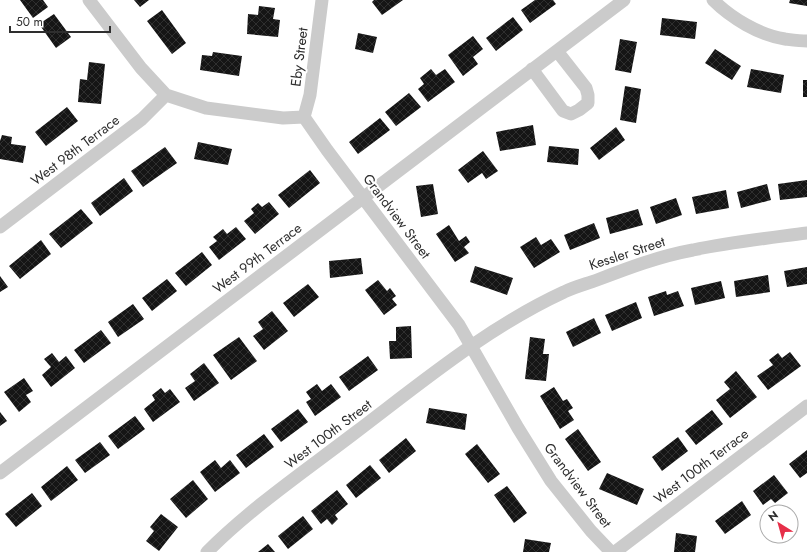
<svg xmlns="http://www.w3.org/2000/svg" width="807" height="552" font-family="Jost,sans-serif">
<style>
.building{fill:url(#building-cross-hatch)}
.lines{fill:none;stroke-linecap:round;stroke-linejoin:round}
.minor{stroke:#cbcbcb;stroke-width:13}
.labels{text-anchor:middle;stroke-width:4;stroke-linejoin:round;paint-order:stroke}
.street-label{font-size:14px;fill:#2e2e2e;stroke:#fff}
</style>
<defs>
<pattern id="building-cross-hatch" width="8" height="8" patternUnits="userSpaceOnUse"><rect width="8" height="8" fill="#151515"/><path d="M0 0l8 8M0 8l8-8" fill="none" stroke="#2f2f2f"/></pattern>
</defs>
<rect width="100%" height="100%" fill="#fff"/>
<!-- building -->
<path class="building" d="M20,0H43L48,7L33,18Z
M134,0H149L140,7Z
M374,0H403L382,15L372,2Z
M535,0H553L556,4L530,23L521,10Z
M790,0H807V6L789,3Z
M259,6L275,8L273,19L280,20L278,37L247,34L248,14L258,15Z
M162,10L186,43L172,54L147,21Z
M54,14L71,37L56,48L39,24Z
M513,17L523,30L496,51L486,38Z
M662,18L697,22L695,39L660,35Z
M358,33L377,37L373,53L355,49Z
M473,36L483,49L473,57L478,64L463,76L448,55Z
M620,39L637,42L631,73L615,70Z
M715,49L741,66L732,80L705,63Z
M213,52L242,56L239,76L200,70L202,55L212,56Z
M89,62L105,64L101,104L78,102L80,79L87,80Z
M431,69L436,75L445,69L455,82L428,102L418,89L424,84L420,78Z
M751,69L784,75L781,93L747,87Z
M803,80H807V97H803Z
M625,86L641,89L636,123L620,120Z
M409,93L421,107L396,126L385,112Z
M67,107L78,121L46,146L35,132Z
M380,118L390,130L358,154L349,142Z
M533,125L536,145L500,151L496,132Z
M616,127L625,140L599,160L590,148Z
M2,135L12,137L11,144L26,146L23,163L0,159V141Z
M198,142L232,149L228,165L194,159Z
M549,146L579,149L578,165L547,162Z
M165,147L177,163L143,187L131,171Z
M483,151L498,171L486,179L482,173L468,183L458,170Z
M310,170L320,183L289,208L278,195Z
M124,178L133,191L100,216L91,203Z
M807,180V197L780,200L778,184Z
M433,184L438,214L421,217L416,186Z
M767,184L771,200L741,208L737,192Z
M726,190L729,208L696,214L692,197Z
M676,198L682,215L656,224L650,207Z
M269,202L279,214L255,234L244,221L254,213L251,209L258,203L262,207Z
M81,209L93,223L61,248L49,234Z
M638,209L643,225L610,234L606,218Z
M594,223L600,238L570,250L564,235Z
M449,225L459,241L466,236L470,242L464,247L469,253L455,262L436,234Z
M236,227L246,239L219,260L209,247L217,241L213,237L223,229L227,234Z
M536,237L541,245L551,239L560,252L534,268L520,247Z
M41,240L51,254L20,279L9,266Z
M202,252L212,265L186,286L175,273Z
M361,258L363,274L330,278L329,261Z
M475,266L513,278L507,295L470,282Z
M807,267V284L787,287L784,271Z
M768,275L770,292L736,297L734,281Z
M0,276L8,287L0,292Z
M167,279L177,291L152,311L142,298Z
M378,280L387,291L390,288L396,296L392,299L397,305L384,315L365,290Z
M721,281L725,298L695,305L691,288Z
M308,284L319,297L294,317L283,303Z
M666,291L667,295L678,291L684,306L654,316L648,297Z
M636,302L642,318L612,331L605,315Z
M133,304L144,319L118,337L108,322Z
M272,311L288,331L264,350L253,336L263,329L258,322Z
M594,318L601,333L573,347L566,332Z
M411,326L412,358L390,359L389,341H396V327Z
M101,330L111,343L84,363L74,350Z
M239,337L257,361L231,380L213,355Z
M530,337L545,339L543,354H549L546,381L525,379Z
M790,352L801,366L768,390L757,376L773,365L769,360L778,353L782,358Z
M52,353L59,362L66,356L75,368L51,387L42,375L51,367L44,359Z
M368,356L378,370L349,391L339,377Z
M204,363L219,383L194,401L185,388L195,381L190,374Z
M736,371L757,397L730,418L716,400L730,389L724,382Z
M24,378L33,391L26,395L31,402L19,412L4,392Z
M317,384L322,391L331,384L341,397L315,416L306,402L311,399L306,392Z
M554,387L563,401L567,399L573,408L568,411L574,420L560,429L540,396Z
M161,388L165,393L170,389L180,402L153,422L144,409L155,400L152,395Z
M429,408L467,414L465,430L426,423Z
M298,409L308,422L281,442L271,429Z
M712,410L723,424L696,445L685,431Z
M0,412L7,421L0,426Z
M135,416L145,429L118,449L108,436Z
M578,429L601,462L588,471L565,439Z
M264,434L274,447L246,468L236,455Z
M678,437L688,451L662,471L652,457Z
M406,438L416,451L389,473L379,460Z
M100,442L110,455L85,473L75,460Z
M477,444L500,474L488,483L465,454Z
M807,450V473L800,478L789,464Z
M215,460L221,468L230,460L240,473L215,492L200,472Z
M370,465L381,478L356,498L346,485Z
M67,466L78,480L51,501L41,487Z
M607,473L644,489L637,505L599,489Z
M774,475L788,493L775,503L771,499L763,505L753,491Z
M193,480L208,499L186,518L170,499Z
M507,486L527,513L514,523L494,495Z
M337,490L348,504L335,515L338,519L332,525L327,519L321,524L311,511Z
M32,493L42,506L16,527L5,514Z
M742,501L751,515L725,534L715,521Z
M161,514L178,527L159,551L146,541L154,531L150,527Z
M303,516L313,529L288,549L278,536Z
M676,533L697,536L695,552H674Z
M525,539L551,543L549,552H523Z
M268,544L275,552H258Z"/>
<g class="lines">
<!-- minor -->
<path class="minor" d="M89,0L141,68L166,95L206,108L283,118L304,117
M713,0C731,18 759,35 785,39C793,40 800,41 807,41
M532,69L563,111L571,114L579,110L588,103V95L586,88L557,51
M304,117L327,150L459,325L518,428L551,481L591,531L611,552
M304,117L310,95L322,0
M0,227L142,119L166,95
M0,473L624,0
M207,552C252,507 305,471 356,432C422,382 488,327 564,292C574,287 586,284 597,280C628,268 660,256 693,250C731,242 769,238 807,233
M615,552L807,406"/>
</g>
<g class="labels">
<!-- street labels -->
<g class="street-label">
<text transform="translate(299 57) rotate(-83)" y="5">Eby Street</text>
<text transform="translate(75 150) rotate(-37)" y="5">West 98th Terrace</text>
<text transform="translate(397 216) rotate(53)" y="5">Grandview Street</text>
<text transform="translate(627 253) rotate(-18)" y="5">Kessler Street</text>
<text transform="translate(257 258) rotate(-37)" y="5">West 99th Terrace</text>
<text transform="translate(328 434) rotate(-37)" y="5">West 100th Street</text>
<text transform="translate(701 466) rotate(-37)" y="5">West 100th Terrace</text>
<text transform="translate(578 485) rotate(53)" y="5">Grandview Street</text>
</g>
</g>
<!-- north arrow -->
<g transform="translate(779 524) rotate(323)"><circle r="19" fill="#ffffff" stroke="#ababab"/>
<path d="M0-3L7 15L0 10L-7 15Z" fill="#e62f49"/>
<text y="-6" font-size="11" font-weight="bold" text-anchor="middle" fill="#2e2e2e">N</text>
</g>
<!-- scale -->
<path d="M10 26v6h100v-6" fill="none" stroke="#2e2e2e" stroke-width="2"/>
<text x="16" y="26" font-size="12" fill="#2e2e2e" stroke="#ffffff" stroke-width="3" paint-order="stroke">50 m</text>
</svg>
